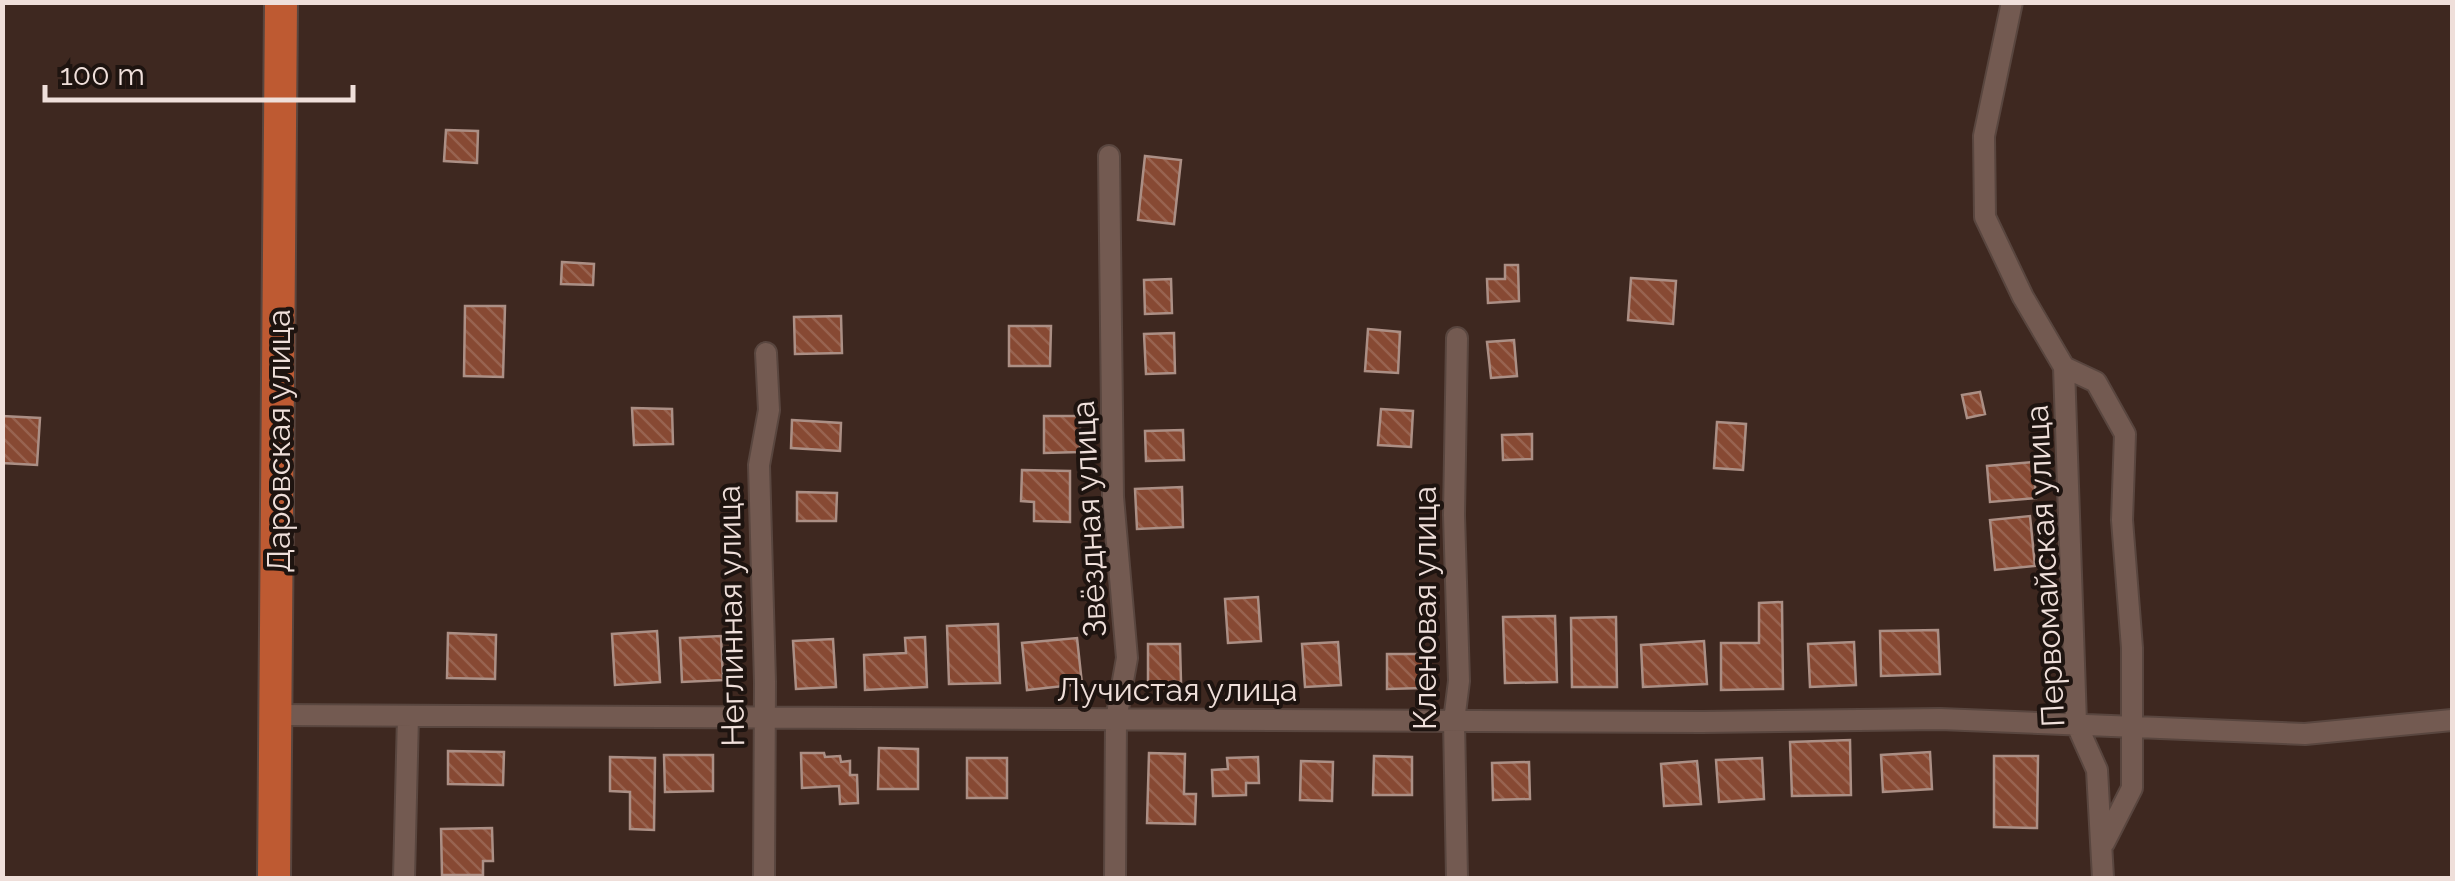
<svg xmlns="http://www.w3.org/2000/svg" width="2455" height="881" font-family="Raleway,sans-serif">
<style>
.building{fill:url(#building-back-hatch);stroke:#ab8f85;stroke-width:2.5}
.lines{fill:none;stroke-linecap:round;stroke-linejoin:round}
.minor-casing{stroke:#59463f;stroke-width:24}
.trunk-casing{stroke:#59463f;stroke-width:36}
.minor{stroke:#735a51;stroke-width:20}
.trunk{stroke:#be5a32;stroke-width:32}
.labels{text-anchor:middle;stroke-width:8;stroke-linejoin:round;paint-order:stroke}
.street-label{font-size:32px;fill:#efdfda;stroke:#1e1410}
</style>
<defs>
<pattern id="building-back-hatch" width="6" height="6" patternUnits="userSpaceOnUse" patternTransform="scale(2.5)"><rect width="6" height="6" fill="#874933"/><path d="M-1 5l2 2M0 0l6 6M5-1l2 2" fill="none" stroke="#986350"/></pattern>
</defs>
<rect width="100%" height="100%" fill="#3e2820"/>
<!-- building -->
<path class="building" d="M446,130L478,131L477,163L444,161Z
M1145,156L1181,160L1174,224L1138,220Z
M562,262L594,264L593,285L561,284Z
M1505,265H1518L1519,301L1488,303L1487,279H1505Z
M1631,278L1676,281L1673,324L1628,320Z
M1171,279L1172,313L1145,314L1144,280Z
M465,306H505L503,377L464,376Z
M841,316L842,353L795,354L794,317Z
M1009,326H1051L1050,366H1009Z
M1368,329L1400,332L1398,373L1365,371Z
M1174,333L1175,373L1146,374L1144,334Z
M1514,340L1517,376L1491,378L1487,342Z
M1980,392L1985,414L1967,418L1962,395Z
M632,408L672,409L673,444L634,445Z
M1381,409L1413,411L1411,447L1378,445Z
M2,416L40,418L37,465L2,463Z
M1044,416H1080V452L1044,453Z
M792,420L841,423L840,451L791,448Z
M1717,422L1746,424L1743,470L1714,468Z
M1183,430L1184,460L1146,461L1145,431Z
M1532,434V459L1503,460L1502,435Z
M2033,462L2036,498L1990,502L1987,466Z
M1022,470L1070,471V522L1034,521V502L1021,501Z
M1182,487L1183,527L1137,529L1135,489Z
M797,492L837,493L836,521H797Z
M2030,516L2035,566L1995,570L1990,520Z
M1258,597L1261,641L1228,643L1225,599Z
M1782,602L1783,689L1721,690V643H1759V603Z
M1555,616L1557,682L1505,683L1503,617Z
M1616,617L1617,687H1572L1571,618Z
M998,624L1000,683L949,684L947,626Z
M1938,630L1940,674L1881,676L1880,631Z
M657,631L660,682L615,685L612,634Z
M448,633L496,635L495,679L447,678Z
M721,636L723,680L682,682L680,638Z
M925,637L927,687L865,690L864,655L906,653L905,638Z
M1077,638L1082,684L1027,690L1022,643Z
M833,639L836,687L796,689L793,641Z
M1704,641L1707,684L1643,687L1641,645Z
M1338,642L1341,685L1305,687L1302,644Z
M1854,642L1856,685L1810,687L1808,644Z
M1148,644H1180L1181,682H1148Z
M1387,654H1423L1424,688L1387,689Z
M1850,740L1851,795L1792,796L1790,742Z
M879,748L918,749V789H878Z
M448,751L504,752L503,785L448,784Z
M1930,752L1932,789L1883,792L1881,755Z
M801,753H824L825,757L840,756L841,762L850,761V775H857L858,803L840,804L839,786L802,788Z
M1149,753L1185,754L1184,794H1196L1195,824L1147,823Z
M664,755H713V791L665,792Z
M1374,756L1412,757V795H1373Z
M1994,756H2038L2037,828L1994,827Z
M610,757L655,758L654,830L630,829V792L610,791Z
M1258,757L1259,783H1246V795L1213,796L1212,770L1228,769L1227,758Z
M967,758H1007V798H967Z
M1762,758L1764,799L1719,802L1716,760Z
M1301,761L1333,762L1332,801L1300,800Z
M1697,761L1701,804L1664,806L1661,764Z
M1529,762L1530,799L1493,800L1492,763Z
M492,828L493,861H483V875H442L441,829Z"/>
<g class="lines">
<defs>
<path id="minor" d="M2012,2L1984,136L1985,217L2023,297L2064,367L2096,382L2125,434L2122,520L2132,648V788L2104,843
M1109,156L1113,497L1127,658L1116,720L1115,878
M2064,367L2076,723L2097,770L2103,878
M277,715L1702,722L1940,719L2305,734L2452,720
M404,878L408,716
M764,878L765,682L759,465L769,410L766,353
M1457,878L1454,721L1459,681L1454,515L1457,338"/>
<path id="trunk" d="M274,878L281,2"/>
</defs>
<!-- minor casing -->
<use href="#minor" class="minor-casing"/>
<!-- trunk casing -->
<use href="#trunk" class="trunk-casing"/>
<!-- minor -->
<use href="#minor" class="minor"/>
<!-- trunk -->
<use href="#trunk" class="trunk"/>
</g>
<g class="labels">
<!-- street labels -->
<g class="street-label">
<text transform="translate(279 441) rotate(-90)" y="11">Даровская улица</text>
<text transform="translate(1089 519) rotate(-93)" y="11">Звёздная улица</text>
<text transform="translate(2045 566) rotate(-93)" y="11">Первомайская улица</text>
<text transform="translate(1425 608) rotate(-90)" y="11">Кленовая улица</text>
<text transform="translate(731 616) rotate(-91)" y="11">Неглинная улица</text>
<text x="1177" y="701">Лучистая улица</text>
</g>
</g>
<!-- border -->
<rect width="2455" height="881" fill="none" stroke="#efdfda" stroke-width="10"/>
<!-- scale -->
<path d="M45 85v15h308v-15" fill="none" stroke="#efdfda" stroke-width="5"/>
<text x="60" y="85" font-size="30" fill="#efdfda" stroke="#1e1410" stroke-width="8" paint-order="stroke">100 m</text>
</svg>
